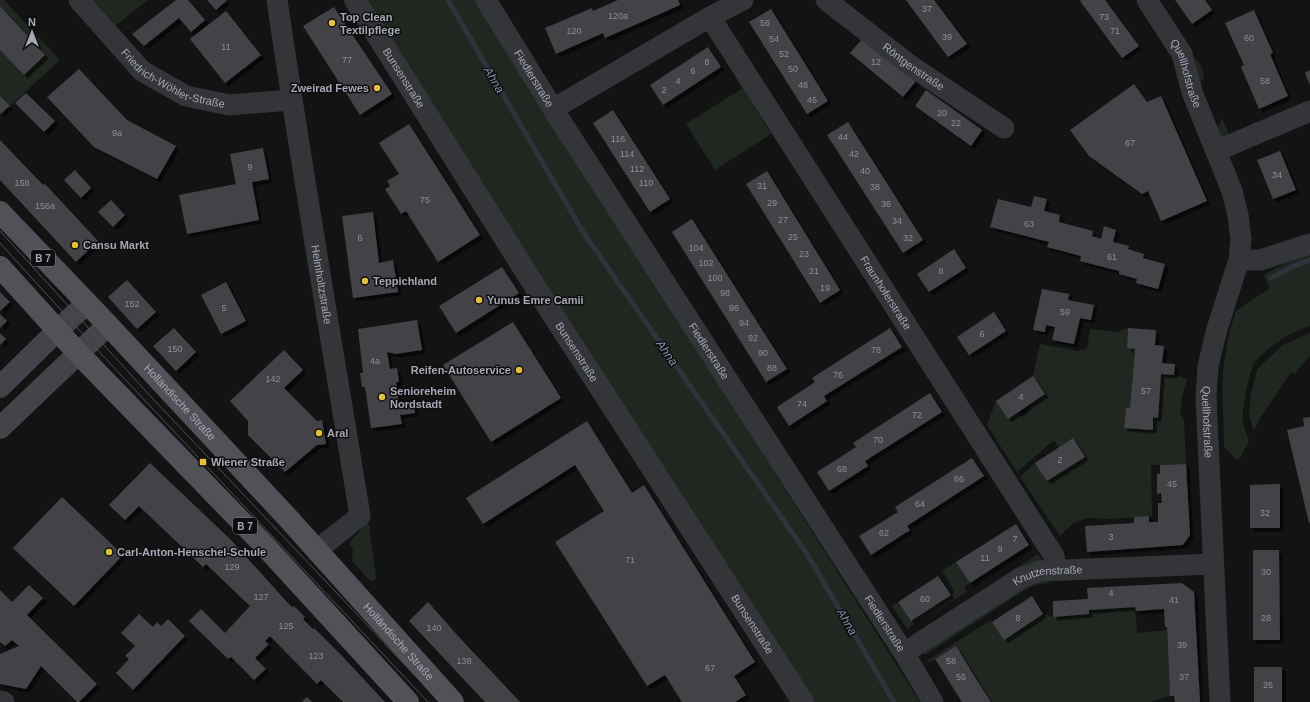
<svg xmlns="http://www.w3.org/2000/svg" width="1310" height="702" font-family="Arial,sans-serif">
<style>
.green{fill:#202721}
.lines{fill:none;stroke-linecap:round;stroke-linejoin:round}
.stream{stroke:#2e343c;stroke-width:5}
.building{fill:#424347;filter:url(#shadow)}
.minor{stroke:#343539;stroke-width:21}
.tertiary{stroke:#343539;stroke-width:22}
.secondary{stroke:#434349;stroke-width:22}
.primary{stroke:#515158;stroke-width:22}
.tram{stroke:#4e4e54;stroke-width:1}
.poi-dot{fill:#e1bf3f;stroke:#0e0e0f;stroke-width:1.5}
.labels{text-anchor:middle;stroke-width:3;stroke-linejoin:round;paint-order:stroke}
.number-label{font-size:9px;fill:#8d8f99}
.shield{fill:#0e0e0f;stroke:#787a82;stroke-width:1}
.shield-label{font-size:10px;font-weight:bold;fill:#a6a8b4}
.poi-label{font-size:11px;font-weight:bold;fill:#a6a8b4;stroke:#0e0e0f;text-anchor:start}
.street-label{font-size:11px;fill:#a6a8b4;stroke:#0e0e0f}
.water-label{font-size:12px;font-style:italic;fill:#8092ac;stroke:#0e0e0f}
</style>
<defs>
<filter id="shadow"><feDropShadow dx="3.5" dy="3.5" stdDeviation="0" flood-color="#0009"/></filter>
</defs>
<rect width="100%" height="100%" fill="#131314"/>
<!-- green -->
<path class="green" d="M0,0H4L60,60L10,106L0,96V50L24,75L45,55L0,6Z
M93,0H148L116,25Z
M361,0H476L920,702H807Z
M1192,57C1199,60 1203,68 1204,76L1198,90Z
M743,88L771,134L715,170L686,124Z
M1222,118L1231,138L1221,140L1216,132Z
M1310,254V326C1295,329 1259,352 1253,366C1249,375 1242,407 1243,417C1243,426 1246,433 1249,441L1238,461L1224,447C1224,417 1220,386 1225,356C1227,341 1231,326 1236,311L1270,288L1264,275L1284,264Z
M1128,328L1127,348L1135,349L1130,408H1126L1124,428L1152,430L1153,417L1157,418L1161,374L1174,375L1187,379L1182,397L1180,413L1184,421L1186,464L1151,465L1152,516L1110,519L1087,518L1073,523L1060,536L1020,477L1035,463L1048,481L1085,457L1073,438L1059,447L1054,440L1017,472L987,425L996,401L1008,419L1019,412L1022,417L1027,414L1031,405L1045,395L1033,376L1040,344L1077,351L1087,348L1090,329L1118,332Z
M1310,333V355L1295,374L1291,372L1259,420L1254,431L1249,415L1251,393L1258,368L1283,345Z
M366,523L369,524L376,578L374,581H370L352,561L353,549L349,544Z
M1038,554L1043,562L914,638L912,635Z
M956,562L970,583L964,587L967,592L907,629L892,606L898,602L911,621L951,595L955,592L942,571Z
M1049,579V583L1035,585L1025,590L925,655L922,651L1023,587Z
M1135,607L1137,633L1167,630L1170,696L1150,702H991L956,646L929,663L928,660L991,620L1004,640L1043,614L1053,617L1088,614L1089,610Z"/>
<g class="lines">
<!-- stream -->
<path class="stream" d="M448,0L583,232L807,554L894,702
M1271,278L1294,266L1310,260"/>
</g>
<!-- building -->
<path class="building" d="M176,0H188L205,20L191,32L179,18L144,46L132,34Z
M207,0H227L216,10Z
M618,0H678L680,5L605,38L603,33L556,54L545,28L592,8L593,11Z
M906,0H934L967,44L948,57Z
M1082,0H1105L1139,46L1122,58L1080,1Z
M1175,0H1205L1212,10L1192,24Z
M0,6L45,55L24,75L0,50Z
M334,7L392,94L360,115L303,26Z
M771,9L828,101L807,114L749,22Z
M1254,10L1273,53L1270,54L1288,96L1259,109L1241,67L1244,65L1225,23Z
M226,11L261,55L225,83L190,39Z
M863,38L916,81L903,97L850,53Z
M708,47L721,67L663,105L650,85Z
M79,69L127,120L176,146L157,179L94,147L47,97Z
M1310,70V85L1305,73Z
M1134,84L1147,102L1161,96L1207,201L1161,221L1148,191L1142,194L1089,156L1070,130Z
M926,90L982,130L971,146L915,106Z
M26,93L55,121L44,132L15,103Z
M0,96L10,106L0,114Z
M613,110L670,199L650,212L593,123Z
M848,122L923,240L903,253L827,135Z
M409,124L480,235L438,262L406,211L401,214L385,189L390,186L387,181L399,174L379,143Z
M0,140L43,185L45,184L98,241L76,262L0,180Z
M263,148L269,179L252,182L259,220L187,234L179,195L236,184L230,154Z
M1280,151L1296,190L1273,199L1257,160Z
M75,170L91,188L81,198L64,180Z
M767,171L840,290L820,303L746,184Z
M1034,196L1047,199L1044,211L1060,215L1059,222L1093,231L1092,236L1101,239L1104,226L1116,230L1113,242L1129,246L1128,249L1144,254L1143,258L1165,264L1158,289L1136,283L1137,279L1119,274V271L1080,261L1081,256L1047,247L1049,242L990,227L998,199L1031,207Z
M111,200L125,215L113,227L98,212Z
M373,212L379,263L393,260L398,292L353,298L342,216Z
M692,219L787,369L766,382L672,232Z
M954,249L966,268L929,292L917,274Z
M502,267L519,293L456,333L439,306Z
M127,280L156,312L137,329L108,297Z
M226,282L246,321L221,334L201,295Z
M1042,289L1069,294L1068,300L1094,305L1091,320L1080,318L1074,344L1052,340L1055,327L1046,325L1045,332L1033,330Z
M0,292L10,302L0,311Z
M994,312L1006,331L969,355L957,337Z
M0,314L7,321L0,328Z
M417,320L422,350L396,354L387,352L390,369L397,368L399,382H396L399,406L414,404L415,413L400,415L402,424L371,428L365,387H362L360,373H363L358,329Z
M513,322L561,398L491,442L443,365Z
M174,328L196,352L176,371L153,346Z
M890,328L902,347L824,396L827,401L789,426L777,407L815,382L812,378Z
M1128,328L1156,330L1155,345L1164,346L1162,363L1175,364L1174,375L1161,374L1158,418L1153,417V430L1124,428L1126,408H1130L1135,349L1127,348Z
M0,333L6,339L0,345Z
M284,350L303,370L284,388L317,421L322,420L326,444L317,445L285,472L248,435V421L230,401Z
M1033,376L1045,394L1008,419L996,401Z
M930,393L942,412L865,461L868,466L829,491L817,472L856,447L853,443Z
M1310,417V523H1309L1287,430L1304,426L1303,418Z
M587,421L632,493L644,485L755,662L734,676L746,695L735,702H682L665,675L647,686L555,542L604,511L575,465L483,524L466,498Z
M1073,438L1085,457L1047,481L1035,463Z
M972,458L984,476L907,526L910,530L871,555L859,536L898,512L895,507Z
M150,463L231,540L287,602L292,607L294,606L305,617L303,619L313,629L314,628L344,658L385,702H343L321,680L317,684L270,636L265,641L269,644L255,658L266,669L254,680L231,657L228,659L189,621L201,609L225,633L250,606L206,564L203,567L139,506L125,520L109,505Z
M1186,464L1190,535L1183,545L1087,552L1085,526L1134,523V517L1149,516V522H1158V503H1162L1161,493L1157,494V474H1160V465Z
M1280,484V528H1250V485Z
M62,497L123,555L74,606L13,548Z
M1016,524L1029,545L970,583L956,562Z
M1253,550H1279L1280,640H1253Z
M938,576L951,595L911,621L898,602Z
M1182,583L1194,592L1200,702H1175L1174,696H1170L1167,627H1165L1164,609L1136,611L1135,607L1089,610V614L1053,617V601L1088,599L1087,588Z
M29,585L43,598L27,615L97,684L79,702H77L41,666L26,689L0,684V654L19,646L12,640L5,646L0,642V590L12,602Z
M1032,596L1043,614L1004,640L992,622Z
M428,602L458,636L520,702H485L409,621Z
M139,614L153,627L157,622L161,626L168,619L185,636L133,690L116,673L129,659L125,656L135,646L121,633Z
M956,646L976,679L991,702H962L935,659Z
M1254,667H1282V702H1254Z
M307,697L312,702H302Z"/>
<g class="lines">
<!-- minor -->
<g class="minor">
<path id="s1" d="M79,0L142,71L186,96L229,105L291,100"/>
<path id="s2" d="M277,0C302,172 332,344 360,516L317,550"/>
<path id="s3" d="M486,0L553,109L904,653L933,702"/>
<path id="s4" d="M826,0L911,66L1004,128"/>
<path id="s5" d="M1147,0L1182,54L1192,92L1232,191L1238,215L1241,239L1239,260L1217,329L1208,366L1206,398L1220,702"/>
<path id="s6" d="M710,17L1054,556L1056,569"/>
<path d="M553,109L710,17L743,0"/>
<path d="M1216,151L1310,111"/>
<path d="M1239,260H1260L1310,244"/>
<path id="s7" d="M904,653L1021,578L1040,571L1213,564"/>
<path d="M0,701L4,702"/>
</g>
<!-- tertiary -->
<path class="tertiary" id="s8" d="M355,0L546,304L803,702"/>
<!-- secondary -->
<path class="secondary" d="M0,387L57,331L87,303
M0,428L108,325"/>
<!-- primary -->
<g class="primary">
<path id="s9" d="M0,212L108,325L287,517L453,702"/>
<path d="M0,267L78,353L264,545L408,702"/>
</g>
<!-- tram -->
<path class="tram" d="M0,231L153,399L440,702
M0,243L90,342L428,702"/>
</g>
<!-- markers -->
<g class="poi-dot">
<circle cx="332" cy="23" r="4"/>
<circle cx="377" cy="88" r="4"/>
<circle cx="75" cy="245" r="4"/>
<circle cx="365" cy="281" r="4"/>
<circle cx="479" cy="300" r="4"/>
<circle cx="519" cy="370" r="4"/>
<circle cx="382" cy="397" r="4"/>
<circle cx="319" cy="433" r="4"/>
<rect x="199" y="458" width="8" height="8" rx="2"/>
<circle cx="109" cy="552" r="4"/>
</g>
<g class="labels">
<!-- number labels -->
<g class="number-label">
<text x="927" y="12">37</text>
<text x="618" y="19">120a</text>
<text x="1104" y="20">73</text>
<text x="765" y="26">56</text>
<text x="574" y="34">120</text>
<text x="1115" y="34">71</text>
<text x="947" y="40">39</text>
<text x="1249" y="41">60</text>
<text x="774" y="42">54</text>
<text x="226" y="50">11</text>
<text x="784" y="57">52</text>
<text x="347" y="63">77</text>
<text x="707" y="65">8</text>
<text x="876" y="65">12</text>
<text x="793" y="72">50</text>
<text x="693" y="74">6</text>
<text x="678" y="84">4</text>
<text x="1265" y="84">58</text>
<text x="803" y="88">48</text>
<text x="664" y="93">2</text>
<text x="812" y="103">46</text>
<text x="942" y="116">20</text>
<text x="956" y="126">22</text>
<text x="117" y="136">9a</text>
<text x="843" y="140">44</text>
<text x="618" y="142">116</text>
<text x="1130" y="146">67</text>
<text x="627" y="157">114</text>
<text x="854" y="157">42</text>
<text x="250" y="170">9</text>
<text x="637" y="172">112</text>
<text x="865" y="174">40</text>
<text x="1277" y="178">34</text>
<text x="22" y="186">158</text>
<text x="646" y="186">110</text>
<text x="762" y="189">31</text>
<text x="875" y="190">38</text>
<text x="425" y="203">75</text>
<text x="772" y="206">29</text>
<text x="886" y="207">36</text>
<text x="45" y="209">156a</text>
<text x="783" y="223">27</text>
<text x="897" y="224">34</text>
<text x="1029" y="227">63</text>
<text x="793" y="240">25</text>
<text x="360" y="241">6</text>
<text x="908" y="241">32</text>
<text x="696" y="251">104</text>
<text x="804" y="257">23</text>
<text x="1112" y="260">61</text>
<text x="706" y="266">102</text>
<text x="814" y="274">21</text>
<text x="941" y="274">8</text>
<text x="715" y="281">100</text>
<text x="825" y="291">19</text>
<text x="725" y="296">98</text>
<text x="132" y="307">152</text>
<text x="224" y="311">5</text>
<text x="734" y="311">96</text>
<text x="1065" y="315">59</text>
<text x="744" y="326">94</text>
<text x="982" y="337">6</text>
<text x="753" y="341">92</text>
<text x="175" y="352">150</text>
<text x="876" y="353">78</text>
<text x="763" y="356">90</text>
<text x="375" y="364">4a</text>
<text x="772" y="371">88</text>
<text x="838" y="378">76</text>
<text x="273" y="382">142</text>
<text x="1146" y="394">57</text>
<text x="1021" y="400">4</text>
<text x="802" y="407">74</text>
<text x="917" y="418">72</text>
<text x="878" y="443">70</text>
<text x="1060" y="463">2</text>
<text x="842" y="472">68</text>
<text x="959" y="482">66</text>
<text x="1172" y="487">45</text>
<text x="920" y="507">64</text>
<text x="1265" y="516">32</text>
<text x="884" y="536">62</text>
<text x="1111" y="540">3</text>
<text x="1015" y="542">7</text>
<text x="1000" y="552">9</text>
<text x="985" y="561">11</text>
<text x="630" y="563">71</text>
<text x="232" y="570">129</text>
<text x="1266" y="575">30</text>
<text x="1111" y="596">4</text>
<text x="261" y="600">127</text>
<text x="925" y="602">60</text>
<text x="1174" y="603">41</text>
<text x="1018" y="621">8</text>
<text x="1266" y="621">28</text>
<text x="286" y="629">125</text>
<text x="434" y="631">140</text>
<text x="1182" y="648">39</text>
<text x="316" y="659">123</text>
<text x="464" y="664">138</text>
<text x="951" y="664">58</text>
<text x="710" y="671">67</text>
<text x="961" y="680">56</text>
<text x="1184" y="680">37</text>
<text x="1268" y="688">26</text>
</g>
<!-- shield labels -->
<g class="shield">
<rect x="31" y="250" width="24" height="16" rx="3"/>
<rect x="233" y="518" width="24" height="16" rx="3"/>
</g>
<g class="shield-label">
<text x="43" y="262">B 7</text>
<text x="245" y="530">B 7</text>
</g>
<!-- poi labels -->
<g class="poi-label">
<text x="340" y="21">Top Clean<tspan x="340" dy="13">Textilpflege</tspan></text>
<text x="369" y="92" text-anchor="end">Zweirad Fewes</text>
<text x="83" y="249">Cansu Markt</text>
<text x="373" y="285">Teppichland</text>
<text x="487" y="304">Yunus Emre Camii</text>
<text x="511" y="374" text-anchor="end">Reifen-Autoservice</text>
<text x="390" y="395">Senioreheim<tspan x="390" dy="13">Nordstadt</tspan></text>
<text x="327" y="437">Aral</text>
<text x="211" y="466">Wiener Straße</text>
<text x="117" y="556">Carl-Anton-Henschel-Schule</text>
</g>
<!-- street labels -->
<g class="street-label">
<text dy="4" stroke="none"><textPath href="#s4" startOffset="110">Röntgenstraße</textPath></text>
<text dy="4" stroke="none"><textPath href="#s5" startOffset="84">Quellhofstraße</textPath></text>
<text dy="4" stroke="none"><textPath href="#s1" startOffset="126">Friedrich-Wöhler-Straße</textPath></text>
<text dy="4" stroke="none"><textPath href="#s8" startOffset="92">Bunsenstraße</textPath></text>
<text dy="4" stroke="none"><textPath href="#s3" startOffset="92">Fiedlerstraße</textPath></text>
<text dy="4" stroke="none"><textPath href="#s2" startOffset="288">Helmholtzstraße</textPath></text>
<text dy="4" stroke="none"><textPath href="#s6" startOffset="327">Fraunhoferstraße</textPath></text>
<text dy="4" stroke="none"><textPath href="#s3" startOffset="416">Fiedlerstraße</textPath></text>
<text dy="4" stroke="none"><textPath href="#s8" startOffset="416">Bunsenstraße</textPath></text>
<text dy="4" stroke="none"><textPath href="#s9" startOffset="262">Holländische Straße</textPath></text>
<text dy="4" stroke="none"><textPath href="#s5" startOffset="447">Quellhofstraße</textPath></text>
<text dy="4" stroke="none"><textPath href="#s7" startOffset="166">Knutzenstraße</textPath></text>
<text dy="4" stroke="none"><textPath href="#s8" startOffset="740">Bunsenstraße</textPath></text>
<text dy="4" stroke="none"><textPath href="#s3" startOffset="740">Fiedlerstraße</textPath></text>
<text dy="4" stroke="none"><textPath href="#s9" startOffset="586">Holländische Straße</textPath></text>
</g>
<!-- water labels -->
<g class="water-label">
<text transform="translate(494 80) rotate(60)" y="4">Ahna</text>
<text transform="translate(667 353) rotate(55)" y="4">Ahna</text>
<text transform="translate(847 622) rotate(60)" y="4">Ahna</text>
</g>
</g>
<!-- north arrow -->
<g transform="translate(32 32)" stroke="#0e0e0f" stroke-width="3" paint-order="stroke">
<path d="M0-3L7 15L0 10L-7 15Z" fill="#a6a8b4"/>
<text y="-6" font-size="11" font-weight="bold" text-anchor="middle" fill="#a6a8b4">N</text>
</g>
</svg>
